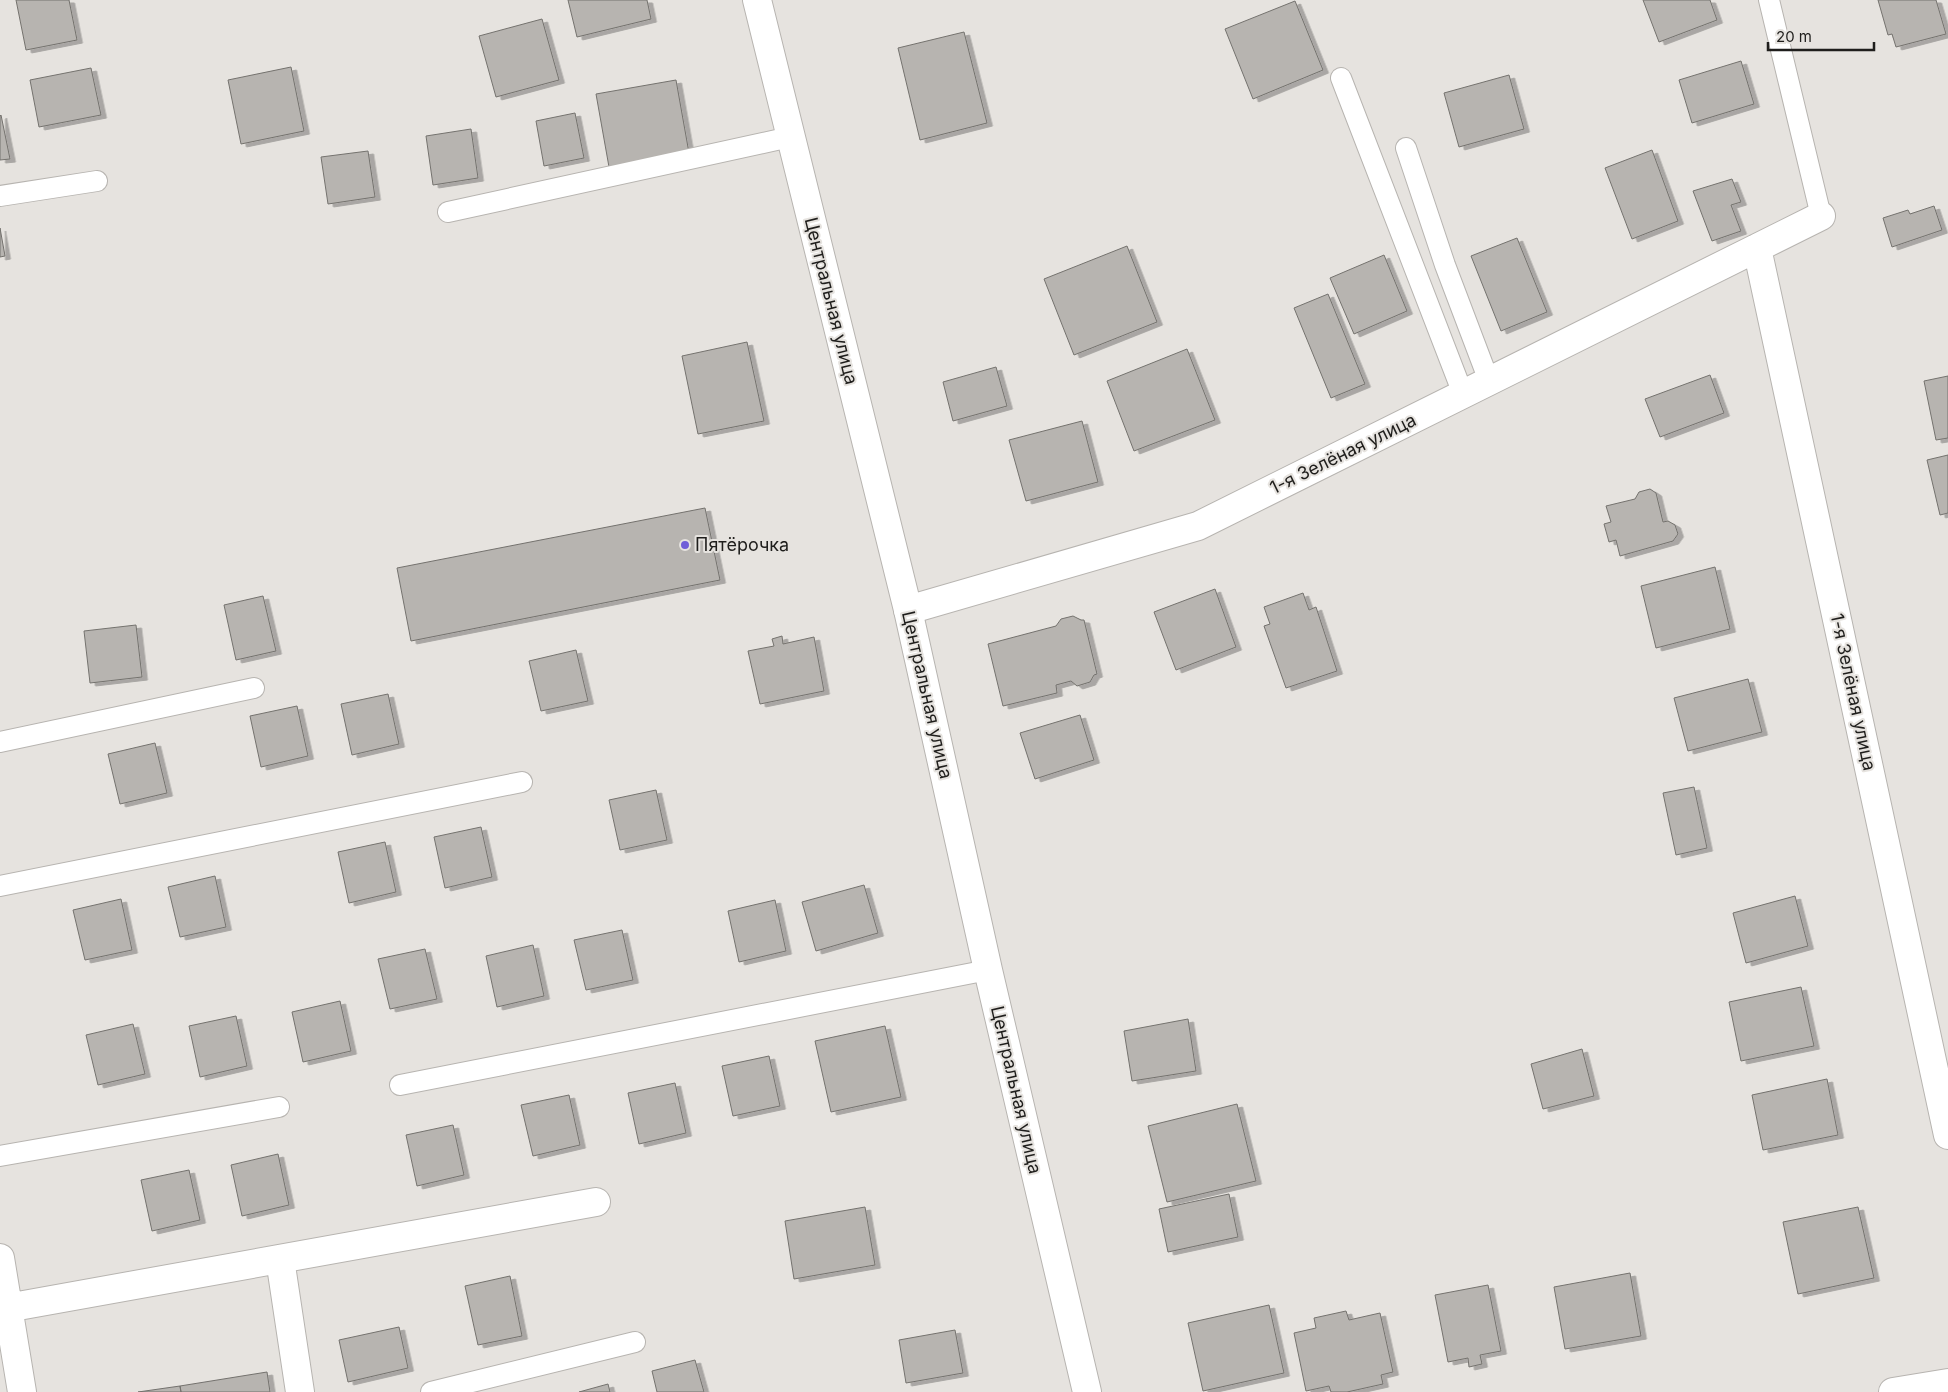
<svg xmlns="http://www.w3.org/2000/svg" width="1948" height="1392" font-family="Inter,sans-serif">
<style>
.building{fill:#b7b4b0;stroke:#74726e;filter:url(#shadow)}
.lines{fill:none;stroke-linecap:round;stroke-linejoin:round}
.service-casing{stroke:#b7b4b0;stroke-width:22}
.minor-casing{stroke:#b7b4b0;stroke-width:30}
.tertiary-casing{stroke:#b7b4b0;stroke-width:30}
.service{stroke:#fff;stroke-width:20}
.minor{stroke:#fff;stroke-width:28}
.tertiary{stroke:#fff;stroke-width:28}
.poi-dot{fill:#705ed8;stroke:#e6e3df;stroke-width:2}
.labels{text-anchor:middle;stroke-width:4;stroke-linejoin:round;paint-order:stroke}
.street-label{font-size:18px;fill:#1f1e1c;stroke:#e6e3df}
.poi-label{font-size:18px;fill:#1f1e1c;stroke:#e6e3df;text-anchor:start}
</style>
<defs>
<filter id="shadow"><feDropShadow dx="5.5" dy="3" stdDeviation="0" flood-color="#0004"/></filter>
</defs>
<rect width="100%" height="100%" fill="#e6e3df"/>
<!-- building -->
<path class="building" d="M16,0H69L77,40L26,50Z
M568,0H647L651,19L577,37Z
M1643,0H1710L1717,20L1659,42Z
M1878,0H1936L1946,34L1896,47L1892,34L1888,35Z
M1295,1L1323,70L1253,99L1225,29Z
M542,19L559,80L496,97L479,36Z
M964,32L987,123L920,140L898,48Z
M1741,61L1754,104L1692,123L1679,80Z
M291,67L304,131L241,144L228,80Z
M91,68L101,115L39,127L30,80Z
M1509,75L1524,129L1459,147L1444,93Z
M676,80L689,153L609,167L596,94Z
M575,113L584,158L544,166L536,121Z
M1,115L10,159L0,160V116Z
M471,129L478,178L433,185L426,136Z
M1652,150L1678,221L1632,239L1605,168Z
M368,151L375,197L328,204L321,157Z
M1732,179L1741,202L1731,205L1741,231L1712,241L1693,191Z
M1934,206L1942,230L1892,247L1883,218L1908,210L1910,214Z
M0,228L5,256L0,257Z
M1517,238L1547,312L1501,331L1471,256Z
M1127,246L1157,322L1074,355L1044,279Z
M1384,255L1407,311L1354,334L1330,278Z
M1328,294L1365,384L1331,398L1294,308Z
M747,342L764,421L698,434L682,356Z
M1187,349L1215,420L1134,451L1107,381Z
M996,367L1007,406L953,421L943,382Z
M1710,375L1724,413L1660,437L1645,399Z
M1948,376V438L1936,440L1924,381Z
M1082,421L1098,482L1026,501L1009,440Z
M1948,455V513L1940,515L1927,460Z
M1650,489L1656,493L1663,522L1668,521L1675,525L1678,534L1673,541L1620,556L1616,540L1609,542L1604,524L1611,522L1606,506L1635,499L1639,492Z
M705,508L720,580L411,641L397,568Z
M1715,567L1730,629L1656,648L1641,586Z
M1215,589L1236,647L1176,670L1154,612Z
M1303,593L1309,610L1316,607L1337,671L1286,688L1264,626L1270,624L1264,607Z
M263,596L276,651L236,660L224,605Z
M1073,616L1081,620H1084L1097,674L1094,675L1090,682L1077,686L1071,681L1056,685L1057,693L1003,706L988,644L1056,626L1061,619Z
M136,625L142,677L90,683L84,631Z
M782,636L783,644L814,637L824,691L760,704L748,651L774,646L772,639Z
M576,650L588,701L541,711L529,661Z
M1748,679L1762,732L1688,751L1674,698Z
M388,694L399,744L352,755L341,704Z
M297,706L308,756L261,767L250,716Z
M1080,715L1094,760L1035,779L1020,733Z
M155,743L167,793L120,804L108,754Z
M1694,787L1707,848L1676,855L1663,793Z
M656,790L667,840L620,850L609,800Z
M481,827L492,877L445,888L434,837Z
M385,842L396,892L349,903L338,852Z
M215,876L226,927L180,937L168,887Z
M864,885L878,933L816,951L802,902Z
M1795,896L1808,946L1746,963L1733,913Z
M121,899L132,950L85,960L73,910Z
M775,900L786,951L739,962L728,911Z
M622,930L633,980L586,990L574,940Z
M533,945L544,996L497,1007L486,956Z
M425,949L437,999L390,1009L378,959Z
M1801,987L1814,1046L1741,1061L1729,1002Z
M340,1001L351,1051L303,1062L292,1012Z
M236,1016L247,1066L200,1077L189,1026Z
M1188,1019L1196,1071L1132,1081L1124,1031Z
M133,1024L145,1074L98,1085L86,1035Z
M885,1026L901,1097L831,1112L815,1041Z
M1582,1049L1594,1096L1543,1109L1531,1064Z
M769,1056L780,1106L733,1116L722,1066Z
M1827,1079L1838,1135L1763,1150L1752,1095Z
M675,1083L686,1133L639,1144L628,1093Z
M569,1095L580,1145L533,1156L521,1105Z
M1237,1104L1256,1181L1167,1202L1148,1126Z
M453,1125L464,1175L417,1186L406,1135Z
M278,1154L289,1205L242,1216L231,1165Z
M189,1170L200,1220L152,1231L141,1180Z
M1229,1194L1238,1237L1168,1252L1159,1209Z
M865,1207L875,1265L794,1279L785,1221Z
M1858,1207L1874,1278L1798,1294L1783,1222Z
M1630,1273L1641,1336L1565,1349L1554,1287Z
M510,1276L522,1336L478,1345L465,1286Z
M1488,1285L1501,1351L1480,1355L1482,1364L1469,1367L1468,1358L1448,1362L1435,1295Z
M1269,1305L1284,1373L1203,1391L1188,1323Z
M1346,1311L1349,1320L1380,1313L1393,1372L1381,1375L1383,1384L1347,1392H1331L1329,1386L1306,1391L1294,1333L1316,1328L1314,1318Z
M399,1327L408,1368L348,1382L339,1340Z
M955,1330L963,1373L906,1383L899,1340Z
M695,1360L704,1392H657L652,1371Z
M267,1372L270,1392H181L180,1386Z
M608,1384L610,1392H579Z
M180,1386L181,1392H138Z"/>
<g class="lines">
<defs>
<path id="service" d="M1769,0L1821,216
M1341,78L1463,394
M1406,148L1445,265L1489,381
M0,196L97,181
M448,212L790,137
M0,742L254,688
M0,886L522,782
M400,1085L988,970
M0,1156L279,1107
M431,1392L635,1342"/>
<path id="minor" d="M1757,248L1948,1135
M908,610L1198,526L1821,216
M0,1258L22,1392
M280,1259L300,1392
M7,1308L596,1202
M1893,1392L1948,1383"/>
<path id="tertiary" d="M757,0L908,610L988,970L1087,1392"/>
</defs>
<!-- service casing -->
<use href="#service" class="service-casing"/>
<!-- minor casing -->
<use href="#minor" class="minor-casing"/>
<!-- tertiary casing -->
<use href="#tertiary" class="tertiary-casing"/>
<!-- service -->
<use href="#service" class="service"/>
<!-- minor -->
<use href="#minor" class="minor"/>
<!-- tertiary -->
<use href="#tertiary" class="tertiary"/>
</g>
<!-- markers -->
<circle class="poi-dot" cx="685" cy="545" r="5"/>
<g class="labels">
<!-- street labels -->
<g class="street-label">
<text transform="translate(831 301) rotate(76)" y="6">Центральная улица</text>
<text transform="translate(1343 454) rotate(-26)" y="6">1-я Зелёная улица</text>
<text transform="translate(1853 692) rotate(78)" y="6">1-я Зелёная улица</text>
<text transform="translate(927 695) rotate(77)" y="6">Центральная улица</text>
<text transform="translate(1016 1090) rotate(77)" y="6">Центральная улица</text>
</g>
<!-- poi labels -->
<g class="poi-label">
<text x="695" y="551">Пятёрочка</text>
</g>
</g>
<!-- scale -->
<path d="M1768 42v8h106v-8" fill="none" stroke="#1f1e1c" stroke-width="2.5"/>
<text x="1776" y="42" font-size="15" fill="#1f1e1c" stroke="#e6e3df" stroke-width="4" paint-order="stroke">20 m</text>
</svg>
